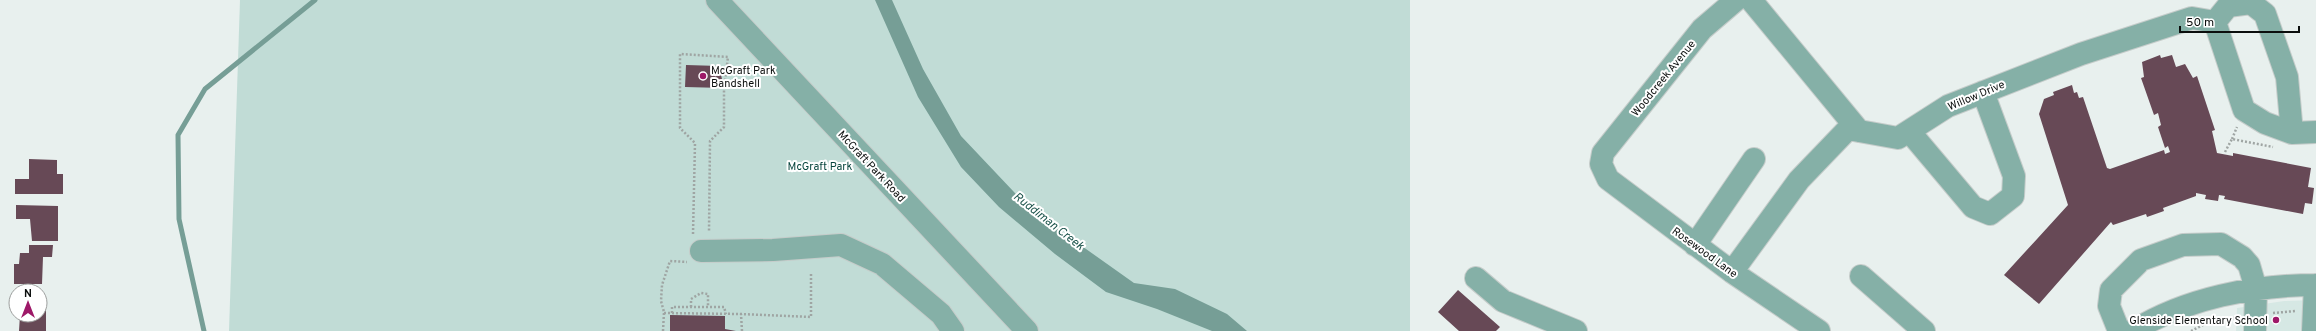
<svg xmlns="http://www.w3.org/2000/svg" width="2316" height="331" font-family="Overpass,sans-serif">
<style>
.built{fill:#d6e8e4}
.green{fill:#c1dcd6}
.water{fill:#769e96}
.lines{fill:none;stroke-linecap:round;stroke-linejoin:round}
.stream{stroke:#769e96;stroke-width:5}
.building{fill:#674956}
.minor-casing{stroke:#c5ccca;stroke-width:24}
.path{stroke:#9fa5a3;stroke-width:2.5;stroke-dasharray:2 2;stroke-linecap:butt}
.minor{stroke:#85b0a7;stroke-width:22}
.poi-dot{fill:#9e1868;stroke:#fff;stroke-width:1.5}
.labels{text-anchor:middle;stroke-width:4;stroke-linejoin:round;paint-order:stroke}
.poi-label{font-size:11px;fill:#0b0e0d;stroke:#fff;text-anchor:start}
.street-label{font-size:11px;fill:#0b0e0d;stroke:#fff}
.park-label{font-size:11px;fill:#07453d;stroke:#fff}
.water-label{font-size:12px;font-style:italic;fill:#1b534b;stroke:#fff}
</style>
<rect width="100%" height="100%" fill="#e8f0ee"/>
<!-- built -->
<path class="built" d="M2316,300V331H2236L2237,308L2284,301Z"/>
<!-- green -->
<path class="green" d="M240,0H1410V331H229Z"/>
<!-- water -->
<path class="water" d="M875,0H892L923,69L961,136L1031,210L1134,283L1175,289L1227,314L1247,331H1212L1157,309L1106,292L1055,254L999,207L961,167L918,97Z"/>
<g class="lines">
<!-- stream -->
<path class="stream" d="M204,331L179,219L178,135L205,89L315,0"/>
</g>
<!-- building -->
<path class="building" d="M2160,55L2161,58L2172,55L2176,67L2185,64L2193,78L2197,76L2215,130L2212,131L2217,153L2233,156V153L2311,168L2308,187L2314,188L2312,204L2305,203L2303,214L2224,199L2225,196L2219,195L2218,201L2205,199L2206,195L2196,193V196L2163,208L2164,211L2147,217L2146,214L2113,225L2111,222L2039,304L2004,275L2068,205L2039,114L2044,99L2054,95L2053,92L2072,85L2074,93L2077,92L2079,98L2083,97L2107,168L2110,169L2164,150L2165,154L2170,152L2168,146L2165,148L2158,127L2161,125L2158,113L2154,115L2141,78L2144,77L2142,62Z
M686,65L719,66L724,88L685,87Z
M29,159L57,160V174H63V194H15V179H29Z
M16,205L58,206V241H32L30,219H16Z
M29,245H53L52,257H43L42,284H14V264H19L20,253H29Z
M1458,290L1500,327L1496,331H1459L1438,312Z
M14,297H16V308H14Z
M40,308H46V331H19L20,315H40Z
M670,315L725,316V329L736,331H670Z"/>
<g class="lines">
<defs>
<path id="minor" d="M717,0L1027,331
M1736,0L1702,29L1603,153L1601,164L1608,179L1732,272L1819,331
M1751,0L1859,131
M2215,22L2228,6L2251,3L2265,14L2287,77L2292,133
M1909,131L1973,207L1990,214L2013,196L2014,176L1983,92
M1695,245L1754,159
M701,251L773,250L841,245L882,264L941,314L953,331
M1732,272L1799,180L1848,129L1898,138L1948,106L2081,54L2192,18L2215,22L2244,110L2265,123L2292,133L2316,132
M1861,276L1924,331
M1476,278L1503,301L1576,331
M2119,331L2109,306L2111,290L2141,260L2183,245L2221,244L2242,257L2249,265L2256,289L2255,331
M2133,331C2186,298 2254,285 2316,285
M2313,331L2315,285"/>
</defs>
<!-- minor casing -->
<use href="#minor" class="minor-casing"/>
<!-- path -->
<path class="path" d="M2232,139L2237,127
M2225,152L2232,139L2273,147
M693,234L695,143L680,128V54L728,57L724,88V127L710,141L709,232
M691,307V299L701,293L708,294V307
M664,313L741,314
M672,313V307H724L726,314
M2273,313L2296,311
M663,331L664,312L661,301L662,285L670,261L687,262
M742,331L741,314L811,317V272
M2191,331L2203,325L2238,317"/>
<!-- minor -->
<use href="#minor" class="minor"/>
</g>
<!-- markers -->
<g class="poi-dot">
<circle cx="703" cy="76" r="4"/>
<circle cx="2276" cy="320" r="4"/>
</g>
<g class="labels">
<!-- poi labels -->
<g class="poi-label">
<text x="711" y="74">McGraft Park<tspan x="711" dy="13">Bandshell</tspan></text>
<text x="2268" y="324" text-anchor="end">Glenside Elementary School</text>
</g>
<!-- street labels -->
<g class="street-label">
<text transform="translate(1663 78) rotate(-51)" y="4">Woodcreek Avenue</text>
<text transform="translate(1976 95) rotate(-23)" y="4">Willow Drive</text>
<text transform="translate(872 166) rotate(47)" y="4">McGraft Park Road</text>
<text transform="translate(1705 252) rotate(36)" y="4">Rosewood Lane</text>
</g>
<!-- park labels -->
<g class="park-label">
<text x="820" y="170">McGraft Park</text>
</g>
<!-- water labels -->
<g class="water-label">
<text transform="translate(1049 221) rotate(38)" y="4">Ruddiman Creek</text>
</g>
</g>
<!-- north arrow -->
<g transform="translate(28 303)"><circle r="19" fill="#ffffff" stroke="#9d9f9e"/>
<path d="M0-3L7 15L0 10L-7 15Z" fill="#9e1868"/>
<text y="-6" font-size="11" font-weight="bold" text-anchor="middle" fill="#0b0e0d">N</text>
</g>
<!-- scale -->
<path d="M2180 26v6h119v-6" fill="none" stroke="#0b0e0d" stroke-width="2"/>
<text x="2186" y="26" font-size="12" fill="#0b0e0d" stroke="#ffffff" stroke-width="3" paint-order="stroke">50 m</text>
</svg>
